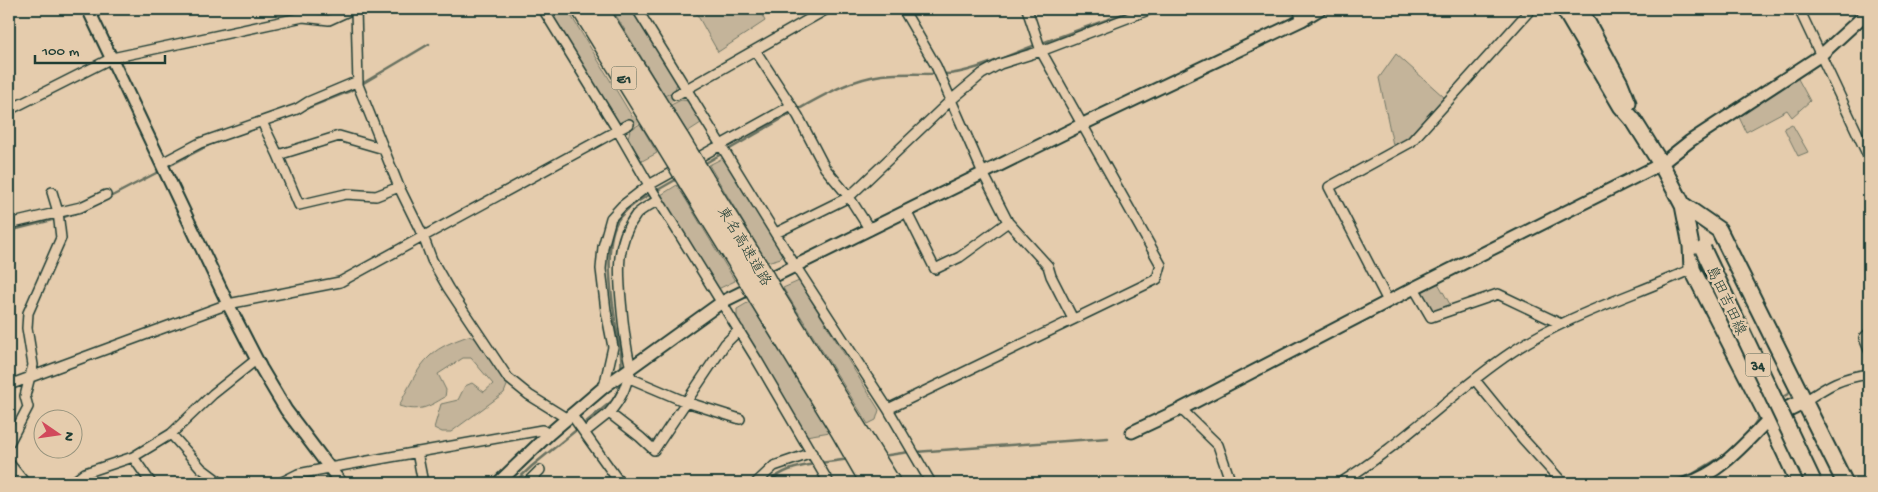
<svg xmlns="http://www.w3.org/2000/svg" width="1878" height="492" font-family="'Gochi Hand','Klee One',sans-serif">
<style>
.green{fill:#c4b49a;stroke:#727867}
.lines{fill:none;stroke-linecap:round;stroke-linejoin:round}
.stream{stroke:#677160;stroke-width:2.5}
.minor-tunnel{stroke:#bdaf95;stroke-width:9;stroke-dasharray:9 4.5;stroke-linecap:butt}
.minor-casing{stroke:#1f3d34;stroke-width:12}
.tertiary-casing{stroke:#1f3d34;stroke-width:15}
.primary-casing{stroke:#1f3d34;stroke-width:19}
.motorway-casing{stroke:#1f3d34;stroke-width:21}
.minor{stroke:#e5ccad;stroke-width:9}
.tertiary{stroke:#e5ccad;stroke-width:11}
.primary{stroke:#e5ccad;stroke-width:15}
.motorway{stroke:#e5ccad;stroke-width:18}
.primary-bridge-casing{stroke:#1f3d34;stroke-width:19;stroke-linecap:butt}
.motorway-bridge-casing{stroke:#1f3d34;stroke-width:21;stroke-linecap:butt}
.primary-bridge{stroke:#e5ccad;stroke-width:15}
.motorway-bridge{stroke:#e5ccad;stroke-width:18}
.labels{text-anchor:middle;stroke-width:5;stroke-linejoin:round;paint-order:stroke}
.shield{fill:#e5ccad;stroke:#5a6858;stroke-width:1}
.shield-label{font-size:14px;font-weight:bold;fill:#1f3d34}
.street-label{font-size:15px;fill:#1f3d34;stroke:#e5ccad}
</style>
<rect width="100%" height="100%" fill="#e5ccad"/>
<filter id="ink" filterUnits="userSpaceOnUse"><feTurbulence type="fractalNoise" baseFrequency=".02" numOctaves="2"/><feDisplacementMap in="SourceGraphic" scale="10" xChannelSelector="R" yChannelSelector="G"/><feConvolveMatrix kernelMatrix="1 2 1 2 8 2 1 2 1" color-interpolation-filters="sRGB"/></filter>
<g filter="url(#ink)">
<!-- green -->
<path class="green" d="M548,9H567L633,118L623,124L617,122Z
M612,9H631L677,83L675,90L665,96Z
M694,9H767L761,13L765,21L718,52Z
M1396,54L1444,97L1405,140L1393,145L1379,78Z
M1797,77L1810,101L1792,117L1787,110L1746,132L1739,117Z
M681,100L689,101L701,123L687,132L671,105Z
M640,124L657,153L642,161L628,138L630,130Z
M1792,124L1808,152L1798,156L1784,128Z
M723,158L782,253L781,258L767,262L709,165Z
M677,185L735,281L718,289L661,195Z
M799,281L879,410L876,420L868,424L783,288Z
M1438,283L1451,306L1437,313L1428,310L1420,293Z
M749,302L830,432L806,436L737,318V309Z
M468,336L475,338L481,343L508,383L504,393L451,432H442L434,428L441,404L458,400L465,386L472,383L484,392L493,384L471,358H463L438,374L446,390L445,397C427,408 419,412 399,406C406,392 418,366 430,356C440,346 455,341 468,336Z"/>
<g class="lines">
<!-- stream -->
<path class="stream" d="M1042,43L1137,9
M942,74C968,75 1011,54 1036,45
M305,109L350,91L429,44
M797,110C824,95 851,79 882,75C900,73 918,74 936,74
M728,150L792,113
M704,164L723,153
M167,167L213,143
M656,191L677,179
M61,218L87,209L160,171
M9,231L56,219
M621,369C623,356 619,341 616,327C612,299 602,240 620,217C629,206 640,200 651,194
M1781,398L1793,391
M1749,432L1760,416
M915,452L1108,438
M882,456L909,452
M820,463L850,459
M514,483L532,466L612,401L618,391L619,382
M768,483C782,470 796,467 815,464
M1667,483L1691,475L1726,454"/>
<!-- minor-tunnel -->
<path class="minor-tunnel" d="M629,124L676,95"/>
<defs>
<path id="minor" d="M356,9L358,85L399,187L423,236L432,260L448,288L508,378L529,395L566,418
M543,9L618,131L649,185L757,360L829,483
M637,9L796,267L888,409L931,483
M903,9L936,66L983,173L1008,222L1048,266L1051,276L1073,319
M1298,9L1302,20
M1799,9L1869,158
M755,50L798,116L825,168L849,197L870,230
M676,95L827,9
M9,110L112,58L303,17L329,20L353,9
M262,122L278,155L299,205L346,194L376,196L399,187
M278,155L339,136L384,149
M162,163L200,143L297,109L308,102L358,81
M906,211L935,269L960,257L1008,222
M9,224L81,207L106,195
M776,233L849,197L950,101L982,74L1000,64L1041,51L1151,9
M1414,288L1431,317L1498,294L1561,324
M1388,301L1329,187L1411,142L1531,9
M1869,333L1864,338L1869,350
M631,368C626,350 624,331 622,311C619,278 614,244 636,215C641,209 651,205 658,200
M628,370L632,379L686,402L740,419
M1475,380L1523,439L1563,483
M9,385L228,304L340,282L629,124
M604,387L613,347L606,311L601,269L603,247L611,218L622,206L649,185L791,106
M1805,401C1829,385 1840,378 1869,374
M888,409L1157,279L1161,265L1041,51L1027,9
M1181,409L1218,445L1231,483
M609,413C620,400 626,389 629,372
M571,414L620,483
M585,432L609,413L640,437L654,450L725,344L739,330
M171,434L201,468L221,483
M9,443L28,407L25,396L33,365L27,328L28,313L61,238L58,212L52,192
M417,452L423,483
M133,457L151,483
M9,463L25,483
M72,483L85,473L133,457L171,434L213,394L257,359
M280,483L298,474L329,468L542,430L549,434
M527,483L540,470
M756,483L774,466L812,453
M1340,483C1402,445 1452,392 1512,352C1567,315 1632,296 1692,269"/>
<path id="tertiary" d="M88,9L228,304L261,368L286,410L341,483
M1132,432L1181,409L1414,288L1661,164L1690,141L1821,55L1869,11
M498,483L549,434L604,387L722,302L1081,125L1302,20L1320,9
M1687,483C1721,473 1745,443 1769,419"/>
<path id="primary" d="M1564,9L1621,106L1634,121L1661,164L1687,213
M1580,9L1620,83L1628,103
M1683,205L1719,230L1845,483
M1683,205L1691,246L1692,269L1769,419L1799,483
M1770,418L1805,401"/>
<path id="motorway" d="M581,9L667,148
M599,9L680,139
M703,177L760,269
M689,184L745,275
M774,294L891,483
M759,299L840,431L870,483"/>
</defs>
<!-- minor casing -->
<use href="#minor" class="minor-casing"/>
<!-- tertiary casing -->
<use href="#tertiary" class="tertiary-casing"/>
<!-- primary casing -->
<use href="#primary" class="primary-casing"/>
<!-- motorway casing -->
<use href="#motorway" class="motorway-casing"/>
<!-- minor -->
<use href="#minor" class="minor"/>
<!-- tertiary -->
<use href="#tertiary" class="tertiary"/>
<!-- primary -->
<use href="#primary" class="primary"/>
<!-- motorway -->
<use href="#motorway" class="motorway"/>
<defs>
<path id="primary-bridge" d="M1703,249L1813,481"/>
<path id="motorway-bridge" d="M680,139L703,177
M667,148L689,184
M760,269L774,294
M745,275L759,299"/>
</defs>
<!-- primary-bridge casing -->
<use href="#primary-bridge" class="primary-bridge-casing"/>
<!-- motorway-bridge casing -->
<use href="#motorway-bridge" class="motorway-bridge-casing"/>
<!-- primary-bridge -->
<use href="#primary-bridge" class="primary-bridge"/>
<!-- motorway-bridge -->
<use href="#motorway-bridge" class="motorway-bridge"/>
</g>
</g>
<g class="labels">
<!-- shield labels -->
<g class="shield">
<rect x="611.5" y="66.5" width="25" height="23" rx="4"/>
<rect x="1745.5" y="353.5" width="25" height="23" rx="4"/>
</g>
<g class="shield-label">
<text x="624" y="83">E1</text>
<text x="1758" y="370">34</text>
</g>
<!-- street labels -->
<g class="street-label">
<text transform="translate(745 246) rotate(59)" y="5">東名高速道路</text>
<text transform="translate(1727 300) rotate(65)" y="5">島田吉田線</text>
</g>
</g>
<!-- margin -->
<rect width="1878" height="492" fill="none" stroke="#e5ccad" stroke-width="30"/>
<rect x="15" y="15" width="1848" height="462" fill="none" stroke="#1f3d34" stroke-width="2" filter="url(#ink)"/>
<!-- north arrow -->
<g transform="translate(58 434) rotate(103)"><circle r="24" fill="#e5ccad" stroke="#96937d"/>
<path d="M0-4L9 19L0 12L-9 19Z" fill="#d1495b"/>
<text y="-8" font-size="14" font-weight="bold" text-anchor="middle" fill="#1f3d34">N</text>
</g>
<!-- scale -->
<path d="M35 55v8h130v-8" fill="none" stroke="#1f3d34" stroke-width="2.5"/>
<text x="42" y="55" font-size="15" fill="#1f3d34" stroke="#e5ccad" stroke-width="4" paint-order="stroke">100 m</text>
</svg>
